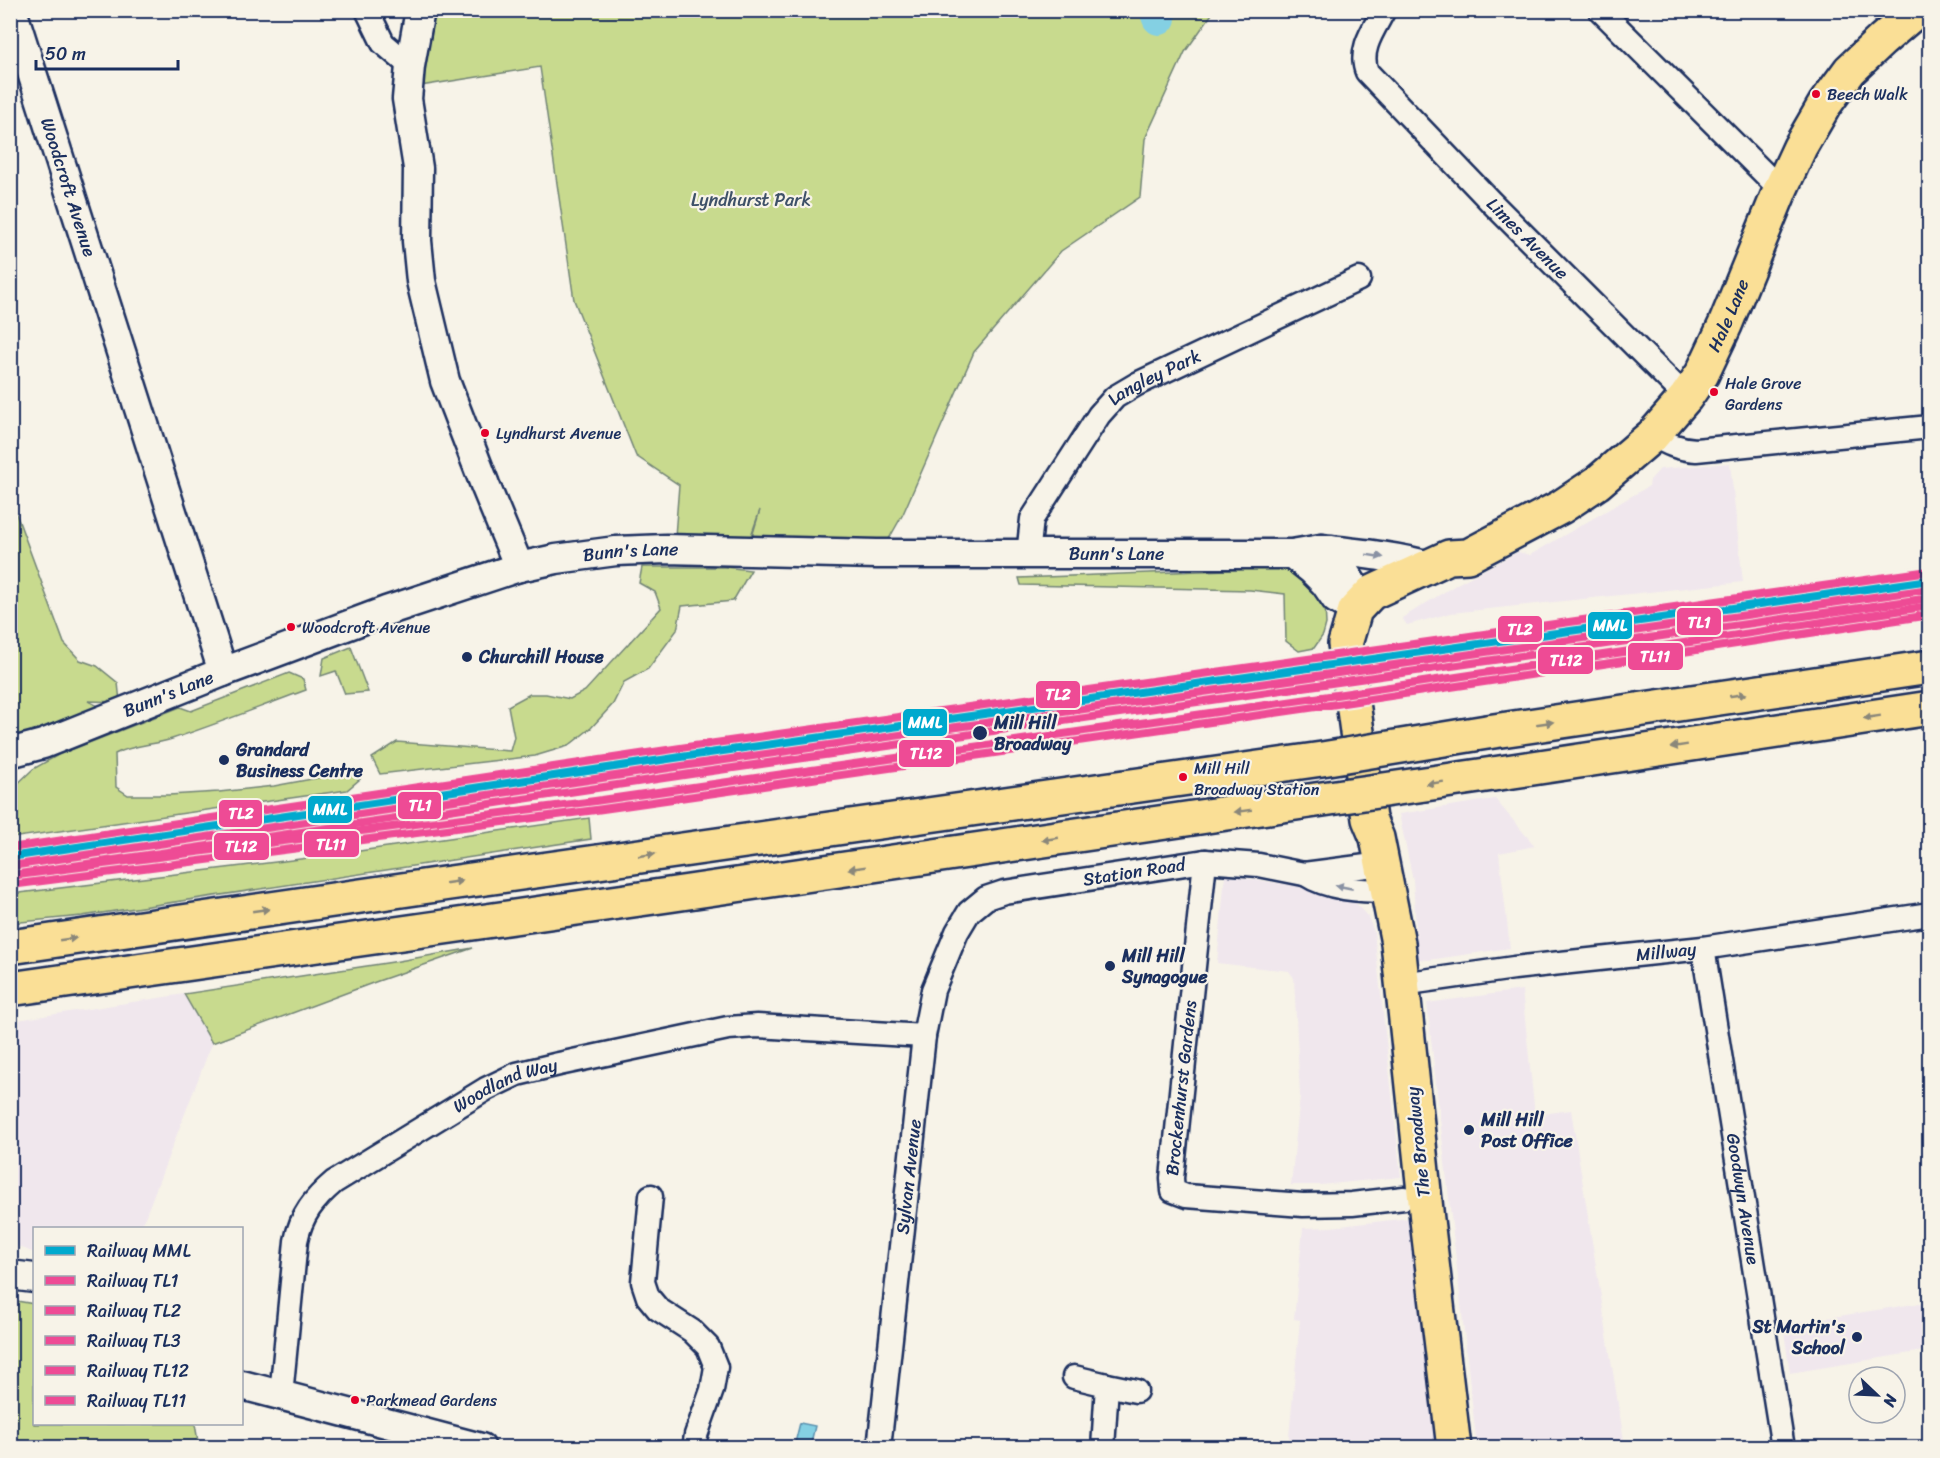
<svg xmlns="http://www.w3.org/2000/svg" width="1940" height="1458" font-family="Sriracha,sans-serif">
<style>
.built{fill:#f0e7ed}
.green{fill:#c8da8e;stroke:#728476;stroke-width:1.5}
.water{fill:#84d0e3;stroke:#5a90ae;stroke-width:1.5}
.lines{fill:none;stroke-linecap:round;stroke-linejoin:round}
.river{stroke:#84d0e3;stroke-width:34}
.minor-casing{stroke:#1b2f5e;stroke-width:27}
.tertiary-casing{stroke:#1b2f5e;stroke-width:33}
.primary-casing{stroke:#1b2f5e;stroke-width:38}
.motorway-casing{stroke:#1b2f5e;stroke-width:38}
.minor{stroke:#f7f3e8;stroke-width:22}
.tertiary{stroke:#f7f3e8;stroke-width:28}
.primary{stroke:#fadf96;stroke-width:33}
.motorway{stroke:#fadf96;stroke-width:33}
.motorway-bridge-casing{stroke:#1b2f5e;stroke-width:38;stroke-linecap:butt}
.motorway-bridge{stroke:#fadf96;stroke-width:33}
.rail-1-casing{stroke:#f7f3e8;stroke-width:12}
.rail-2-casing{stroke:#f7f3e8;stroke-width:12}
.rail-3-casing{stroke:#f7f3e8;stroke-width:12}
.rail-4-casing{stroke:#f7f3e8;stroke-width:12}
.rail-5-casing{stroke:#f7f3e8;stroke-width:12}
.rail-6-casing{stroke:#f7f3e8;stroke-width:12}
.rail-1{stroke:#00a9ce;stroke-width:8}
.rail-2{stroke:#ee4b95;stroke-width:8}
.rail-3{stroke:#ee4b95;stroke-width:8}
.rail-4{stroke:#ee4b95;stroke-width:8}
.rail-5{stroke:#ee4b95;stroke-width:8}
.rail-6{stroke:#ee4b95;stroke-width:8}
.oneway{fill:#8991a3}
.oneway2{fill:#8a877a}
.bus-dot{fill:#e4002b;stroke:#f7f3e8;stroke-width:2}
.poi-dot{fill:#1b2f5e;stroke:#f7f3e8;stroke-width:2}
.labels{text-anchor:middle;stroke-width:4.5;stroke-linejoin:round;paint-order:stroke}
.bus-label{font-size:16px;fill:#1b2f5e;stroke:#f7f3e8;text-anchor:start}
.street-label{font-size:18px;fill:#1b2f5e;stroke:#f7f3e8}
.park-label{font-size:18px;fill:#3e5168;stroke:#f7f3e8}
.poi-label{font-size:18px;font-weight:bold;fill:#1b2f5e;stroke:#f7f3e8;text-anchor:start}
.stop-label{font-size:18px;font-weight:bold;fill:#1b2f5e;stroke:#f7f3e8;text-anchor:start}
.line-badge{stroke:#f7f3e8;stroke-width:2}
.badge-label{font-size:16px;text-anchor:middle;font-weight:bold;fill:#fff}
</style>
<rect width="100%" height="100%" fill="#f7f3e8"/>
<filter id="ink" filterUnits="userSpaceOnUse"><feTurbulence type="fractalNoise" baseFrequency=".0167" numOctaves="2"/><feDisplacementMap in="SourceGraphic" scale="12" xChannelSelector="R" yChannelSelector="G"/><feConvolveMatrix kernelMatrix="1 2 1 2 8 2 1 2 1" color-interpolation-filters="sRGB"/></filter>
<g filter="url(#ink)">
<!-- built -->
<path class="built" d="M1730,463L1743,582L1451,613L1407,625L1402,618L1459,583L1518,552L1530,555L1649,486L1650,480L1660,469Z
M1495,799L1535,846L1499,853L1510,948L1429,960L1418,959L1413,880L1399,814Z
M1225,875L1335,892L1353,900L1368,917L1374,932L1401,1177L1321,1185H1291L1300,1096L1294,978L1289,971L1217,963Z
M1522,990L1535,1115L1571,1110L1625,1447H1477L1427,1003Z
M184,994L212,1043L141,1228H34V1253L11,1243V1021Z
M1409,1218L1435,1447H1288L1300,1320L1294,1319L1303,1228L1331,1227Z
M1914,1304L1929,1305V1350L1790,1373L1783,1325Z"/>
<!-- green -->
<path class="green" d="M433,11H1214L1185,52L1145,139L1140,197L1061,251L974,352L903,514L882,551L748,550L760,510L746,550L674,549L679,485L636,456L574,300L540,67L420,86Z
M11,500L64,643L80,660L97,666L118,683L120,702L88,701L116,715L11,759Z
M642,567H724L751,570L733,601L682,606L677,630L648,669L624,682L613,704L591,728L568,746L535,756L380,774L372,758L397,742L510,751L514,737L508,706L530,694H546L570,699L585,691L661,608L655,592L639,583Z
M1281,568L1301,577L1325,605L1326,624L1323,635L1314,648L1299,651L1286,641L1285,594L1250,590L1021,585L1019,578Z
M351,647L368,692L345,694L336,671L321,676L324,658Z
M289,673L303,679L306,690C262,706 217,724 172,739C154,745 132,745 115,754L116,787L128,795H169L219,792L274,786L355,771L360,779L347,790L11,838V790L33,769L58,755L180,707L191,711Z
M589,818L591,839L82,916L11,923V894L325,856Z
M473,948L378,981L212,1043L184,994L393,962Z
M11,1300L34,1304V1424H195L199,1447H11Z"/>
<!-- water -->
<path class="water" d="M800,1423L815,1426L810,1447H794Z"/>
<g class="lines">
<!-- river -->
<path class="river" d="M1156,10L1159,18"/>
<defs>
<g id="minor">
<path d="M367,10L383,43L410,66"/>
<path id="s1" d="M1384,10C1374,29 1358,50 1367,72L1491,202L1686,397"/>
<path d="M1600,10L1780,189"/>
<path d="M1653,435C1667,444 1679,449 1696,450L1930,427"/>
<path id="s2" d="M1028,555L1032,519L1099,415L1115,397L1137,384L1359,279"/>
<path d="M1205,861L1172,1178L1173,1191L1186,1196L1303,1205L1352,1204L1404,1198"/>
<path d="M1305,874C1328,889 1360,891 1388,891"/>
<path id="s3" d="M1703,948L1783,1448"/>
<path id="s4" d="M1402,984L1514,968L1703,948L1930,914"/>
<path d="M651,1196L643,1282L648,1297L658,1309L692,1331L708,1347L716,1367L712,1390L696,1435L694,1448"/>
<path d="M1074,1377L1107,1385L1103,1448"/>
<path d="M1107,1385L1136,1391"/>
<path id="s5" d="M281,1395L296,1241C301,1215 314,1199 334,1182L486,1089L517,1074L559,1064L728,1028L757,1026L924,1036"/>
<path id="s6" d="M879,1448L924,1036L933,990L957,932L969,912L986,898L1004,892L1205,861L1259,865L1304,874L1382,864"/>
</g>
<g id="tertiary">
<path id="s7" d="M12,10L223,672"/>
<path d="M420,10L410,66L407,99L418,168L417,241L421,281L445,381L485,485L519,567"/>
<path d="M1321,549C1357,553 1394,556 1429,566"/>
<path id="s8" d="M13,752L43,744L223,672L386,611L519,567L556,559L616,551L666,549L877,554H1292L1321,549L1345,573L1355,588V610L1336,599L1325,583L1312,570L1292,554"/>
<path d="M10,1275L34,1278"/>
<path d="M242,1385L481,1448"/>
</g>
<g id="primary">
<path id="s9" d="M1454,1448L1427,1220L1398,943L1377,838L1369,819L1345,644L1355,610L1371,593L1449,557L1468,556L1561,507L1597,483L1653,435L1686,397L1702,374L1725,325L1781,188L1800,147L1825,104L1850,70L1882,40L1917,10"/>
</g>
<path id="motorway" d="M1487,732L1930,667
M1493,774L1930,708"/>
</defs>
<!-- minor casing -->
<use href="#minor" class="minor-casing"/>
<!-- tertiary casing -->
<use href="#tertiary" class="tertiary-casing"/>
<!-- primary casing -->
<use href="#primary" class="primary-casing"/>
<!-- motorway casing -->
<use href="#motorway" class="motorway-casing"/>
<!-- minor -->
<use href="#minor" class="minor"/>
<!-- tertiary -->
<use href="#tertiary" class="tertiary"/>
<!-- primary -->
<use href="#primary" class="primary"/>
<!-- motorway -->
<use href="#motorway" class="motorway"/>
<defs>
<path id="motorway-bridge" d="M10,947L450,883L1322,759L1487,732
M10,989L668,895L1493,774"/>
</defs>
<!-- motorway-bridge casing -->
<use href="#motorway-bridge" class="motorway-bridge-casing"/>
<!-- motorway-bridge -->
<use href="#motorway-bridge" class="motorway-bridge"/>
<defs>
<path id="rail-1" d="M10,857L688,756L1930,580"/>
<path id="rail-2" d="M11,866L689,765L1930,589"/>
<path id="rail-3" d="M10,848L687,747L1929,571"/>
<path id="rail-4" d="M13,875L691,774L1930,598"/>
<path id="rail-5" d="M10,876L595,801L1336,695L1930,606"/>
<path id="rail-6" d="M11,885L596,810L1337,704L1930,615"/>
</defs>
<!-- rail-1 casing -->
<use href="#rail-1" class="rail-1-casing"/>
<!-- rail-2 casing -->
<use href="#rail-2" class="rail-2-casing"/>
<!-- rail-3 casing -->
<use href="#rail-3" class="rail-3-casing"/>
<!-- rail-4 casing -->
<use href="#rail-4" class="rail-4-casing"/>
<!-- rail-5 casing -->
<use href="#rail-5" class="rail-5-casing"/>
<!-- rail-6 casing -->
<use href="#rail-6" class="rail-6-casing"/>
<!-- rail-1 -->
<use href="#rail-1" class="rail-1"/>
<!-- rail-2 -->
<use href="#rail-2" class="rail-2"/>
<!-- rail-3 -->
<use href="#rail-3" class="rail-3"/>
<!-- rail-4 -->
<use href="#rail-4" class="rail-4"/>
<!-- rail-5 -->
<use href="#rail-5" class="rail-5"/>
<!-- rail-6 -->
<use href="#rail-6" class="rail-6"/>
</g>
<!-- one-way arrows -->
<defs><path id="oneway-solid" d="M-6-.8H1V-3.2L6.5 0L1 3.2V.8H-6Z" transform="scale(1.5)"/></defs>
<g class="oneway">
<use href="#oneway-solid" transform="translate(1375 556) rotate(9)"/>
<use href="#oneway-solid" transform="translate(1344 887) rotate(-169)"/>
</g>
<g class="oneway2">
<use href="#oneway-solid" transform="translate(1738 695) rotate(-8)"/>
<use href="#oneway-solid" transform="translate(1872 717) rotate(171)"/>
<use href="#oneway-solid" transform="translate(1545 723) rotate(-8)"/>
<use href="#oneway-solid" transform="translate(1679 746) rotate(171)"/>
<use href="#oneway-solid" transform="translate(1435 783) rotate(171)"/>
<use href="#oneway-solid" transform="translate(1243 811) rotate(172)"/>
<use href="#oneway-solid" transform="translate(1050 839) rotate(172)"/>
<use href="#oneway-solid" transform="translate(647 855) rotate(-8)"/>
<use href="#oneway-solid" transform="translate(857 868) rotate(172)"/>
<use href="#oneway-solid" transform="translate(454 882) rotate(-8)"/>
<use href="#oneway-solid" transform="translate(261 910) rotate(-8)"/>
<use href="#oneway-solid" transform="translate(68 939) rotate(-8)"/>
</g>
</g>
<!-- markers -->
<g class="bus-dot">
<circle cx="1816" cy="94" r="5"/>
<circle cx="1714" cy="392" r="5"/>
<circle cx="485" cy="433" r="5"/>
<circle cx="291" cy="627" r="5"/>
<circle cx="1183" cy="777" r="5"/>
<circle cx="355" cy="1400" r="5"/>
</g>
<g class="poi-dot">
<circle cx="467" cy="657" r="6"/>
<circle cx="980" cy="733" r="8"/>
<circle cx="224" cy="760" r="6"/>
<circle cx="1110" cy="966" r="6"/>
<circle cx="1469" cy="1130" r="6"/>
<circle cx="1857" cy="1337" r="6"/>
</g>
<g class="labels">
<!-- bus labels -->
<g class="bus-label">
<text x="1827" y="100">Beech Walk</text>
<text x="1725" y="389">Hale Grove<tspan x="1725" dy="21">Gardens</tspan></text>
<text x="496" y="439">Lyndhurst Avenue</text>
<text x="302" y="633">Woodcroft Avenue</text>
<text x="1194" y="774">Mill Hill<tspan x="1194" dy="21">Broadway Station</tspan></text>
<text x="366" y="1406">Parkmead Gardens</text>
</g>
<!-- street labels -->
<g class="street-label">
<text dy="6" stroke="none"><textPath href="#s7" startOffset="186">Woodcroft Avenue</textPath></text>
<text dy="6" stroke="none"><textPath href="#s1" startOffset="298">Limes Avenue</textPath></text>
<text dy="6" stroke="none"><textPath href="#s9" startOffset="1341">Hale Lane</textPath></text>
<text dy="6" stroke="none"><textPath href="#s2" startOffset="228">Langley Park</textPath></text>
<text dy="6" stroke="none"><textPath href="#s8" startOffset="652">Bunn's Lane</textPath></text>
<text dy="6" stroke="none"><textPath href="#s8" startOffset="1138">Bunn's Lane</textPath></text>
<text dy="6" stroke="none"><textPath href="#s8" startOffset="166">Bunn's Lane</textPath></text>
<text dy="6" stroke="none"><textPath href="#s6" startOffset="720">Station Road</textPath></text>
<text dy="6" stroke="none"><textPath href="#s4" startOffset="266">Millway</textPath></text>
<text dy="6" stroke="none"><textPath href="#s5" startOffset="424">Woodland Way</textPath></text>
<text transform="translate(1181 1088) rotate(-84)" y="6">Brockenhurst Gardens</text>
<text transform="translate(1418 1142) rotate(-96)" y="6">The Broadway</text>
<text dy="6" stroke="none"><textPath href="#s6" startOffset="273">Sylvan Avenue</textPath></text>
<text dy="6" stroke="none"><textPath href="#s3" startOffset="254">Goodwyn Avenue</textPath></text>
</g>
<!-- park labels -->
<g class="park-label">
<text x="751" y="206">Lyndhurst Park</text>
</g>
<!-- poi labels -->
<g class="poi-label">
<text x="479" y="663">Churchill House</text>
<text x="236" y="756">Grandard<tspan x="236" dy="21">Business Centre</tspan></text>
<text x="1122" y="962">Mill Hill<tspan x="1122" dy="21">Synagogue</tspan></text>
<text x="1481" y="1126">Mill Hill<tspan x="1481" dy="21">Post Office</tspan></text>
<text x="1845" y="1333" text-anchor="end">St Martin's<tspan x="1845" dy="21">School</tspan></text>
</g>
<!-- stop labels -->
<g class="stop-label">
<text x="994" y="729">Mill Hill<tspan x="994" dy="21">Broadway</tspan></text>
</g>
</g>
<g class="line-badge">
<rect x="1676" y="607" width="46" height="29" rx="6" fill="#ee4b95"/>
<rect x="1587" y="611" width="46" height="29" rx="6" fill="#00a9ce"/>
<rect x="1497" y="615" width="46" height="28" rx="6" fill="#ee4b95"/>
<rect x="1627" y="642" width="57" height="29" rx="6" fill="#ee4b95"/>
<rect x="1537" y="646" width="57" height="29" rx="6" fill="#ee4b95"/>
<rect x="1035" y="680" width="46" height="29" rx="6" fill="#ee4b95"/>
<rect x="902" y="708" width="46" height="29" rx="6" fill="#00a9ce"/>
<rect x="898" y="739" width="57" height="29" rx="6" fill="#ee4b95"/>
<rect x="397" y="791" width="45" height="29" rx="6" fill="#ee4b95"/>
<rect x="307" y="795" width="46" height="29" rx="6" fill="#00a9ce"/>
<rect x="218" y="799" width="45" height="29" rx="6" fill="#ee4b95"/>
<rect x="303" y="830" width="57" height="28" rx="6" fill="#ee4b95"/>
<rect x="213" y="832" width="57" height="29" rx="6" fill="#ee4b95"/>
</g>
<g class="badge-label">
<text x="1699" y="628">TL1</text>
<text x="1610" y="631">MML</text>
<text x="1520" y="635">TL2</text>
<text x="1655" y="662">TL11</text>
<text x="1566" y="666">TL12</text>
<text x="1058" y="700">TL2</text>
<text x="925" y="728">MML</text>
<text x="926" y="759">TL12</text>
<text x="420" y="811">TL1</text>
<text x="330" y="815">MML</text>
<text x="241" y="819">TL2</text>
<text x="331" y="850">TL11</text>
<text x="241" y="852">TL12</text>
</g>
<!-- margin -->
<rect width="1940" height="1458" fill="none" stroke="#f7f3e8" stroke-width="36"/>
<rect x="18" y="18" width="1904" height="1422" fill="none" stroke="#1b2f5e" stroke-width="2" filter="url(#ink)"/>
<!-- legend -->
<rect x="33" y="1227" width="210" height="198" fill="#f7f3e8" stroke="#9fa5b1" stroke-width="1.5"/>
<rect x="45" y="1246" width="30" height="9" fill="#00a9ce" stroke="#9fa5b1" stroke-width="1.5"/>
<text x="87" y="1257" font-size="18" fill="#1b2f5e">Railway MML</text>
<rect x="45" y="1276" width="30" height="9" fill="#ee4b95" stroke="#9fa5b1" stroke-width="1.5"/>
<text x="87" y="1287" font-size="18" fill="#1b2f5e">Railway TL1</text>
<rect x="45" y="1306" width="30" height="9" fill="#ee4b95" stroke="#9fa5b1" stroke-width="1.5"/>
<text x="87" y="1317" font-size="18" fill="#1b2f5e">Railway TL2</text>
<rect x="45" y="1336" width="30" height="9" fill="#ee4b95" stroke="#9fa5b1" stroke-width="1.5"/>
<text x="87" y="1347" font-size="18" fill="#1b2f5e">Railway TL3</text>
<rect x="45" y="1366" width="30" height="9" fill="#ee4b95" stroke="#9fa5b1" stroke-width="1.5"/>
<text x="87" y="1377" font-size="18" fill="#1b2f5e">Railway TL12</text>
<rect x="45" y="1396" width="30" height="9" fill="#ee4b95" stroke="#9fa5b1" stroke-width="1.5"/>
<text x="87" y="1407" font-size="18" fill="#1b2f5e">Railway TL11</text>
<!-- north arrow -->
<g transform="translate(1877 1395) rotate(113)"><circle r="28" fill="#f7f3e8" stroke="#9fa5b1" stroke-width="1.5"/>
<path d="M0-4.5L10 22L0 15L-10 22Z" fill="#1b2f5e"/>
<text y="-9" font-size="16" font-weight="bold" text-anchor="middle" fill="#1b2f5e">N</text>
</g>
<!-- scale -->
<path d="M36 60v9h142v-9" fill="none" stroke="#1b2f5e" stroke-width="3"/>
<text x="45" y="60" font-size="18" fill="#1b2f5e" stroke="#f7f3e8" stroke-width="4.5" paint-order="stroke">50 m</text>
</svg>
